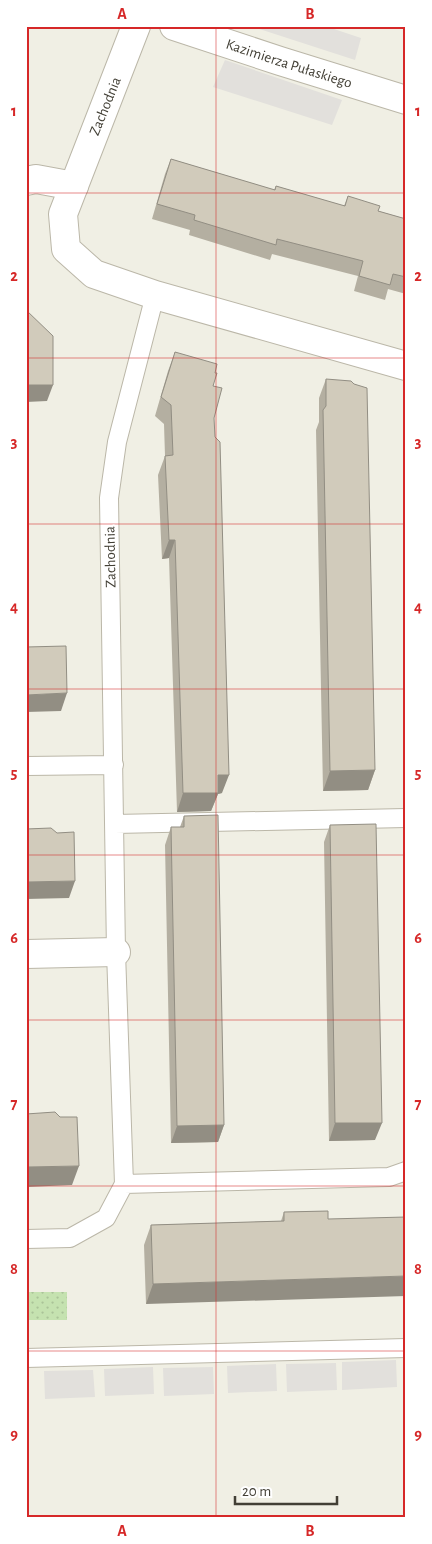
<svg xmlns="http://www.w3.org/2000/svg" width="432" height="1544" font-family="'Alegreya Sans',sans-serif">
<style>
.green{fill:url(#green-dots)}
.parking{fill:#e2e0dc}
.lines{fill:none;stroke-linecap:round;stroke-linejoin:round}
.lane-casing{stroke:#bbb7a8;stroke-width:20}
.street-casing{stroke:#bbb7a8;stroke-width:30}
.lane{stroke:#fff;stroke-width:18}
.street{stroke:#fff;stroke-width:28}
.wall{fill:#b4afa1}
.shaded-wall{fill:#928e83}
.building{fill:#d1cbbb;stroke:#928e83}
.grid{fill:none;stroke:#d62828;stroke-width:1;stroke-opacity:0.55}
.labels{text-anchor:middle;stroke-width:4;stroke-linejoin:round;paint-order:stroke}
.street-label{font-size:15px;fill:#423f35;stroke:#fff}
.neatline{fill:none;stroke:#d62828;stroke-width:2}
.grid-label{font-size:16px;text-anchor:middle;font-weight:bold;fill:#d62828}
</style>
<defs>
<pattern id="green-dots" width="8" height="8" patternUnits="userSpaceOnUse" patternTransform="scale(1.25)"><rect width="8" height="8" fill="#c5e2b0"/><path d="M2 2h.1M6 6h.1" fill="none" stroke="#aac398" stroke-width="1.8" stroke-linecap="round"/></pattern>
</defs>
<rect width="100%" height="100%" fill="#f0efe4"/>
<!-- green -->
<path class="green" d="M26,1292H67V1320H26Z"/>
<!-- parking -->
<path class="parking" d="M250,26H325L361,38L355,60Z
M225,60L342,100L332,125L213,87Z
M396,1360L397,1387L342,1390V1362Z
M336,1363L337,1390L287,1392L286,1364Z
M276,1364L277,1391L228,1393L227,1366Z
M153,1367L154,1394L105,1396L104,1369Z
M213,1367L214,1394L164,1396L163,1368Z
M93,1370L95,1397L45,1399L44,1371Z"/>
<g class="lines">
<defs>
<path id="lane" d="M26,766L114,765
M115,824L406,818
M124,1184L389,1177L406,1171
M26,1239L70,1238L106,1218L124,1184L116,952L109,498L117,442L155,295
M26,1358L406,1348"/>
<g id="street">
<path d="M136,26L63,214L66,249L94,274L155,295L406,366"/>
<path id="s1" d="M174,26L280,61L406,100"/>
<path d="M26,181L36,179L74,186"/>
<path d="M26,954L116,952"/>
</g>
</defs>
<!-- lane casing -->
<use href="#lane" class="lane-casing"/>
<!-- street casing -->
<use href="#street" class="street-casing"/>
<!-- lane -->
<use href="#lane" class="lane"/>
<!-- street -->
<use href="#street" class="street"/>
</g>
<!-- wall -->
<path class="wall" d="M171,159L274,190L276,186L344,206L348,196L378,211L406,219V294L388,289L385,300L354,291L358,276L272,254L270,260L189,235L190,230L152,219L165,174Z
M175,352L215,373L213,386L214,418L222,793L218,794L211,811L177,812L169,558L162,559L158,475L165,456L164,424L155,416L168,371Z
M326,379L375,770L368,790L323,791L316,430L319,422V398Z
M184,816L224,1125L218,1142L171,1143L165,845L171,827H180Z
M330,825L375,1140L329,1141L324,842Z
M328,1211L146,1304L144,1245L151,1225L281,1221L284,1212Z"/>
<!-- shaded-wall -->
<path class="shaded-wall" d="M26,385H53L47,401L26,402Z
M169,540H175L169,558L162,559Z
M67,693L61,711L26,712V695Z
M375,770L368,790L323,791L330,771Z
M218,775H229L222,793L218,794L211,811L177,812L183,793Z
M75,881L69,898L26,899V882Z
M335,1123H382L375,1140L329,1141Z
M224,1125L218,1142L171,1143L177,1126Z
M79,1166L72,1185L26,1187V1167Z
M406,1276V1296L146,1304L153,1284Z"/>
<!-- building -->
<path class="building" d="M171,159L275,190L276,186L345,206L348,196L380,206L378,211L406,219V277L393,274L390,285L359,276L363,261L277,239L276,245L194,220L195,215L157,204Z
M26,310L53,336V385H26Z
M175,352L217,364L215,373H217L213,386L222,388L214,418L215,437L220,442L229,775H218V793H183L175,540H169L165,456L173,455L171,405L161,397Z
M326,379L351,381L354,384L367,388L375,770L330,771L323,410L326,406Z
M66,646L67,693L26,695V647Z
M218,815L224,1125L177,1126L171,827H184V816Z
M376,824L382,1123H335L330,825Z
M51,828L57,833L74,832L75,881L26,882V829Z
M55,1112L60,1117H77L79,1166L26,1167V1114Z
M328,1211V1219L406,1217V1276L153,1284L151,1225L284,1221V1212Z"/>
<!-- grid -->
<path class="grid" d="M216,26V1518M26,193H406M26,358H406M26,524H406M26,689H406M26,855H406M26,1020H406M26,1186H406M26,1351H406"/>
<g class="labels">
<!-- street labels -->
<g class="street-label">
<text dy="5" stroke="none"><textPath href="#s1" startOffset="121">Kazimierza Pułaskiego</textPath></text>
<text transform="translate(105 106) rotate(-68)" y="5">Zachodnia</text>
<text transform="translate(110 557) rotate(-91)" y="5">Zachodnia</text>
</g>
</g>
<!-- border -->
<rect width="432" height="1544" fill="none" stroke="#ffffff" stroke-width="55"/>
<!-- scale -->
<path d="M235 1496v8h102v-8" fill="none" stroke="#423f35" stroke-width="2.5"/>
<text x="242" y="1496" font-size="15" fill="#423f35" stroke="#ffffff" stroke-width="4" paint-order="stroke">20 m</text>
<rect x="28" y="28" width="376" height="1488" class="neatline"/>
<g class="grid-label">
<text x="122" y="19">A</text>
<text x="310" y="19">B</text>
<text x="14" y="116">1</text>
<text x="418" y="116">1</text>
<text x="14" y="281">2</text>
<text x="418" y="281">2</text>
<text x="14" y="447">3</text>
<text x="418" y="447">3</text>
<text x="14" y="612">4</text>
<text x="418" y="612">4</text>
<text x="14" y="778">5</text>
<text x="418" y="778">5</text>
<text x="14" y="943">6</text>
<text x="418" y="943">6</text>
<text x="14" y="1109">7</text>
<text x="418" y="1109">7</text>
<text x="14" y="1274">8</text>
<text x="418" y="1274">8</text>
<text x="14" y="1439">9</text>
<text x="418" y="1439">9</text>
<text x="122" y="1536">A</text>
<text x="310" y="1536">B</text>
</g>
</svg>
